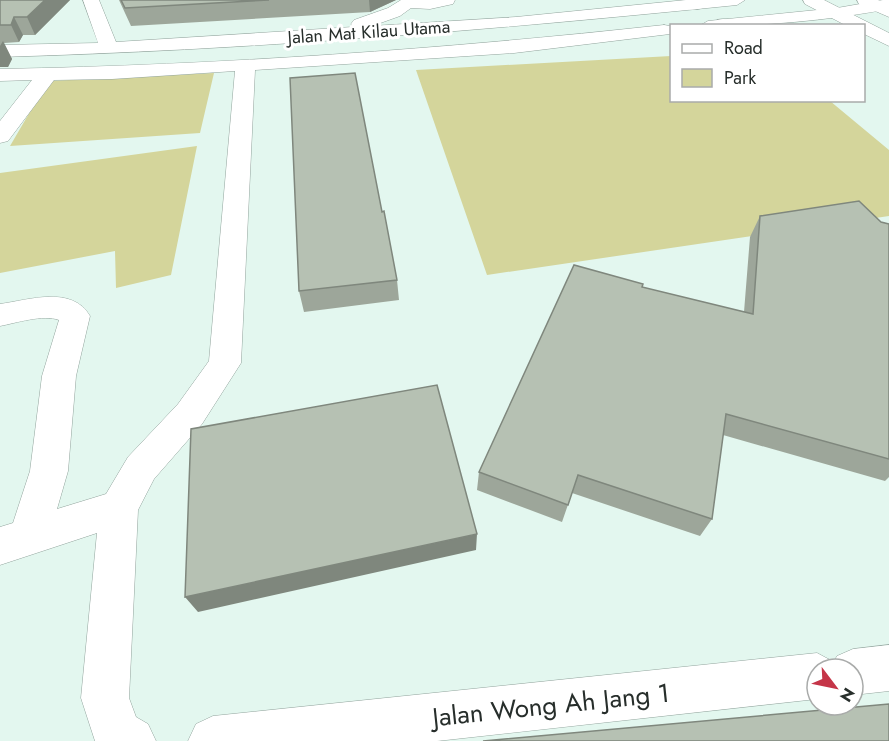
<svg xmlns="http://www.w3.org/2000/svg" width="889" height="741" font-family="Jost,sans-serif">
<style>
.green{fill:#d4d59b}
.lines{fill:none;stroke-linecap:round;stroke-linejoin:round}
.minor-casing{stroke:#92a49d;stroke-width:1}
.major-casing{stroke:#92a49d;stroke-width:1}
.minor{fill:#fff;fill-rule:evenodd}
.major{fill:#fff;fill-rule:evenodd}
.wall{fill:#9da69a}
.shaded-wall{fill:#7f877d}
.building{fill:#b6c1b3;stroke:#7f877d;stroke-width:1.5}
.labels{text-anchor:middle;stroke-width:6;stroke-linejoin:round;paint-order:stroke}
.far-street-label{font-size:18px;fill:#272e2b;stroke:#fff}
.near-street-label{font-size:26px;fill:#272e2b;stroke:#fff}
</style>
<rect width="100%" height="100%" fill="#e3f7ef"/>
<!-- green -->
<path class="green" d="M671,56L672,100L830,101L889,150V216L487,275L416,70Z
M214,73L200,133L10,146L48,81Z
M197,146L171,275L116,288L115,251L0,273V173Z"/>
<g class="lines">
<defs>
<path id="minor" d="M83,0H99L116,42L353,27L351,24L354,20L388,8L401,0H455L453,4L430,9L411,8L400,16L372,26L516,17L686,0H745L737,5C492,30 246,50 0,57V45L98,43Z
M883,0H889V9C824,21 765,26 699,26L708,21L837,8Z
M664,25L670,26V34L514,53L255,70L241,363L202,424L154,479L138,510L129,698L136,717L148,724L156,741H95L81,698L97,533L0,565V527L13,523L30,471L42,376L59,320C43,314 16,323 0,326V304C29,300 72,285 90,316L76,376L68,471L57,509L106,494L128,457L178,404L209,361L235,71L112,79L54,80L8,141L0,143V121L32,80L0,81V69C222,65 444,49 664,25Z
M889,645V691L853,695V669H817V699L437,741H188L196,724L213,716L817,653L834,662L837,656L853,649Z"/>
<path id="major" d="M691,0H716C711,7 696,11 687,9L684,5Z
M803,0H824L889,33V46L864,34V26H847L805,4Z
M857,0H878L889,5V17L859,4Z
M723,19L751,21L760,26H715L717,20Z"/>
</defs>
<!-- minor casing -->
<use href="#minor" class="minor-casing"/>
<!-- major casing -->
<use href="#major" class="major-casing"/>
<!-- minor -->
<use href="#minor" class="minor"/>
<!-- major -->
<use href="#major" class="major"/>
</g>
<!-- wall -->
<path class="wall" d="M0,0H70L35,35H23L19,42L4,43L12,59L8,67H0Z
M119,0H396L370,12L131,26Z
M382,212L397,280L399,300L304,312L299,291Z
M760,216L881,222L889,224V477L885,481L723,435L712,519L700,536L572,493L562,522L477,490L479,472L642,287L744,312L750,237Z"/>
<!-- shaded-wall -->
<path class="shaded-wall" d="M45,0H70L35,35L27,17Z
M369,0H396L370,12Z
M14,17L23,35L19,42L11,25Z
M3,41L12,59L8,67H0V46Z
M477,534L476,550L198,612L185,597Z"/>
<!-- building -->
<path class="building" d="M0,0H45L27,17H14L11,25H0Z
M121,0H269L125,8Z
M355,73L382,212L384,211L397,280L299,291L290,78Z
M859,201L881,222L889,224V459L726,414L712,519L578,475L568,505L479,472L574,265L643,284L642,287L753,314L760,216Z
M437,385L477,534L185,597L191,429Z
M889,704V741H483Z"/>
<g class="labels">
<!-- far-street labels -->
<g class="far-street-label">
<text transform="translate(369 32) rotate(-4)" y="6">Jalan Mat Kilau Utama</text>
</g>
<!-- near-street labels -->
<g class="near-street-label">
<text transform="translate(551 705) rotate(-6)" y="9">Jalan Wong Ah Jang 1</text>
</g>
</g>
<!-- legend -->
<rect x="670" y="24" width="195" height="78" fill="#ffffff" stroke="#a9abaa" stroke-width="1.5"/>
<rect x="682" y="44" width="30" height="9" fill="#ffffff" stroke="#a9abaa" stroke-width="1.5"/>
<text x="724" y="54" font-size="18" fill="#272e2b">Road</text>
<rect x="682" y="69" width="30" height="18" fill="#d4d59b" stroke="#a9abaa" stroke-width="1.5"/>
<text x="724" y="84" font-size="18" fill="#272e2b">Park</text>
<!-- north arrow -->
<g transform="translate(835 687) rotate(122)"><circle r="28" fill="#ffffff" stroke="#a9abaa" stroke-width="1.5"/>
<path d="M0-4.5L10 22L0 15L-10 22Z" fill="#c53548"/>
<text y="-9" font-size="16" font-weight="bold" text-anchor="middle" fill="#272e2b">N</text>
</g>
</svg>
